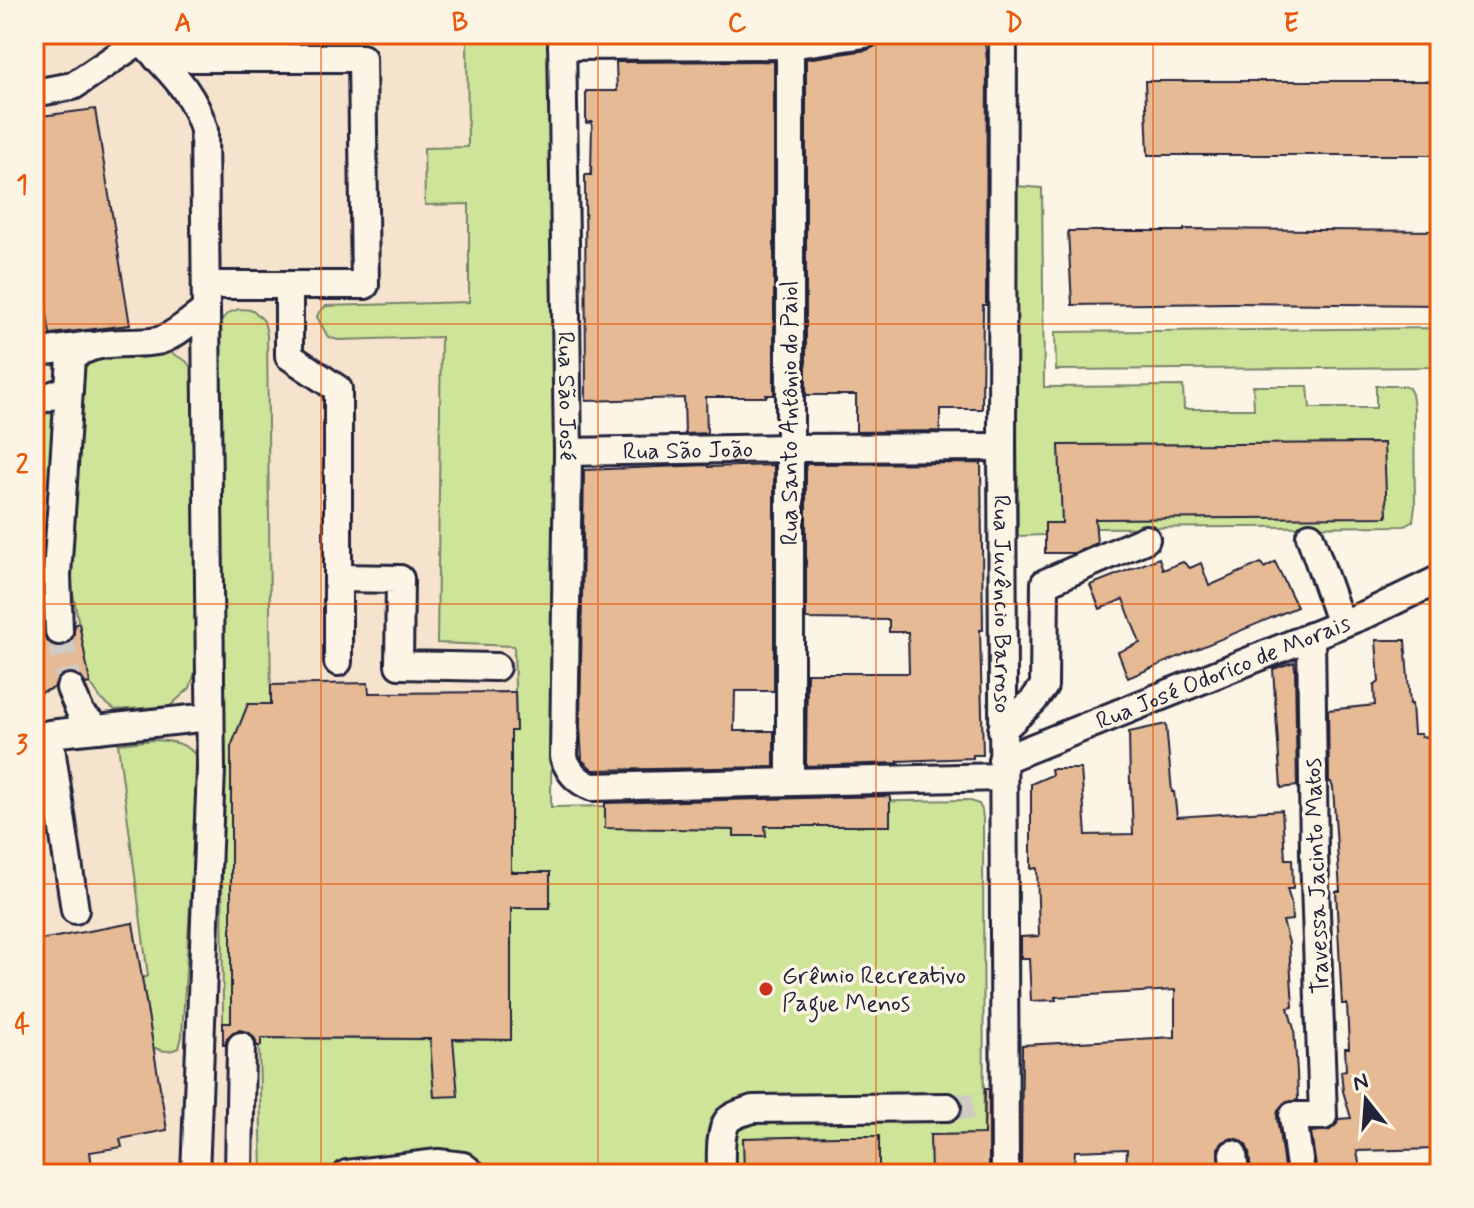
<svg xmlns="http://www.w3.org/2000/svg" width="1474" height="1208" font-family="Mynerve,sans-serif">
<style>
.built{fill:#f5e3cd}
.green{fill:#cee499;stroke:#78836a;stroke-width:2}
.building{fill:#e5ba95;stroke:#22223b;stroke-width:2}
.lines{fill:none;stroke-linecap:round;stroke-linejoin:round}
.minor-tunnel{stroke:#d0cbc3;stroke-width:26;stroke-dasharray:26 13;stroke-linecap:butt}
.minor-casing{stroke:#22223b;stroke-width:32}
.minor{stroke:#fcf5e5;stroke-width:26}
.grid{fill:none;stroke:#e8590c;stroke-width:2;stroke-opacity:0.55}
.poi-dot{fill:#c8321e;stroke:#fcf5e5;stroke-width:3}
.labels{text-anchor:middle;stroke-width:7;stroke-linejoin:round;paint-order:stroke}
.street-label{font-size:24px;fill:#22223b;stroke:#fcf5e5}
.poi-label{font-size:24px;fill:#22223b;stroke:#fcf5e5;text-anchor:start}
.neatline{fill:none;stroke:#e8590c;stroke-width:3}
.grid-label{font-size:26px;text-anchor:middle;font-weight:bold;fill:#e8590c}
</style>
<rect width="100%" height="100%" fill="#fcf5e5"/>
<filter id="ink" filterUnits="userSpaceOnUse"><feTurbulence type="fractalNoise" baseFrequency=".0125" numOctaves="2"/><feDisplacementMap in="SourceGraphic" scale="16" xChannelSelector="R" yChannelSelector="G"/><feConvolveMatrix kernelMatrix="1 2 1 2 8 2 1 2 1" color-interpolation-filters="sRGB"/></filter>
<g filter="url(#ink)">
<!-- built -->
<path class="built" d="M34,34H556L548,1174H34Z"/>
<!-- green -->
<path class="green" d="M467,34H556L551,807L968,800L979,804L982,810L983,819L984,1174H262L259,1046H261V1027L271,1038L510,1040L511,731L516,730L514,646L437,643L441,337L338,340L328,337L317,317L319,312L326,306L469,302V204L425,205L424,148L468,147Z
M1015,186L1042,188L1044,387L1183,386L1184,409H1254L1253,386H1308L1310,408H1376V386H1404L1409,388L1412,394L1414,408L1415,507L1413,521L1405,526L1096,528L1095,523L1045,535L1018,536Z
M239,309L253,310L264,321L267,334L271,704H248L231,747V1023H223L219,323L228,313Z
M1440,328V367L1056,370L1055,332Z
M168,351L186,361L192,369L196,669L190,688L170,706L115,710L101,699L90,683L69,572L79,375L84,367L102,352Z
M47,413L53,414L56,425L42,624L34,625V417Z
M153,740C172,741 187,742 199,759L182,1036L179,1048C169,1052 163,1052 153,1047L142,978L148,976L118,744Z"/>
<!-- building -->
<path class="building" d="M948,34H984L987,60L986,305H983L982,409H940V431L856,432V395H806V59L867,50L874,47L879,42L892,40V38Z
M774,61V395H766V397H706L707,433L685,434L684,398L586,401L585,175H591L592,122L586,123V91H617L616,62Z
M1145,81H1440V155H1148Z
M95,109L130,325L50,334L34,232V117Z
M1184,229L1440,231V305L1233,303L1072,305L1068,231H1184Z
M1384,443L1387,517L1095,519L1097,543L1074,553H1045V523H1062L1059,445Z
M981,463L983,630H980L983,755H973V758L898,761V763L806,766L807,673H909L908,632H889V620L806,619V464Z
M708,465V467L774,465V691H735L734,731H774V767L593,770L582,760L580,726L584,470Z
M1159,558L1163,570L1183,562L1190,568L1201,563L1209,586L1261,563L1264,568L1275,562L1297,607L1128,678L1118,652L1140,643L1123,599L1100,609L1090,585Z
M79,623L90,683L86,684L80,676L73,672L65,673L57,679L54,688L34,695V630H43L46,640L52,645L60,647L68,644L73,639L75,624Z
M1376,640H1405L1410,704H1412L1414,734H1421V737L1440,736V1109L1432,1110L1439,1149L1357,1151L1360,1169L1353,1170L1354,1174H1317L1311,1132L1330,1130L1337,1124L1338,1119L1351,1118L1343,1091L1341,1071L1346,1070L1345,1048H1349L1347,1004H1342L1336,891H1340L1333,788L1331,782H1329L1328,710L1375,705L1374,686L1379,682Z
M1294,662L1295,668L1297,786L1281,788L1273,669Z
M368,683L369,693L515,692L516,731H511V872H550V908H511V1040L453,1039L458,1096L434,1097L430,1039L261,1038V1046H257L255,1039L250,1033L240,1030L233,1032L227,1038L225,1045H223V1023H231V747L248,704H271V685Z
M1166,724L1172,792H1174L1177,817L1282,810L1285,859H1292L1293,889H1287L1291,902L1292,920L1283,921L1289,943L1293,1007L1288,1008L1294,1029L1297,1072L1298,1100L1284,1103L1278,1110L1277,1117L1285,1174H1251L1249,1152L1246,1145L1240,1140L1232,1138L1223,1142L1218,1148L1219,1174H1126L1127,1149L1075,1151L1073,1174H1021L1022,1045L1175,1037V990L1055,997L1056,1000L1031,1001L1029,958H1021V937L1039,936L1037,868L1031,869V784L1052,775L1051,769H1081L1086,835L1133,834L1131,783H1130L1129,732Z
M890,796V826H765L766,836H734V830L605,828V803Z
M133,923L167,1130L120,1139L122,1147L90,1152L93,1174H34V941Z
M985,1089H989V1174H931L930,1135L984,1134Z
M838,1136H879V1174H744L743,1138Z"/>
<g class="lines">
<!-- minor-tunnel -->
<path class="minor-tunnel" d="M59,631L70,688
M947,1107L984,1106"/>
<defs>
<g id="minor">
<path d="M141,34V40C168,70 193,90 204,130L211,769L195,1174"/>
<path id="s1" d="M562,34L568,452L564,758C570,773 577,781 592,787L1002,777"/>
<path id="s2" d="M1003,34L1002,447L1005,1174"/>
<path d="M790,45V782"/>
<path d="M562,46L790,45L865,34"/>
<path d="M157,58H362L365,285H206"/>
<path d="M34,93L73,86L141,40"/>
<path d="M289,285V356L338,389V662"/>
<path d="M34,353L89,345"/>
<path d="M34,402L69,389"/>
<path id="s3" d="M568,452L789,448L1002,447"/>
<path d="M1310,536L1341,624"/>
<path d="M338,578L400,579L399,665L496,667"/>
<path d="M59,631L57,575L71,358C97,337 127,346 157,341C171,339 194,318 206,310"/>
<path d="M70,688L81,714L98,729"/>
<path d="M1002,730L1033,701L1044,686L1045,583L1146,539"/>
<path id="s4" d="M1002,760L1369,613L1440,579"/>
<path d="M75,910L49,734L210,717"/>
<path d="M1233,1154L1235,1174"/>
<path d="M239,1174L241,1046"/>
<path d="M347,1174L438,1163L463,1166L473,1174"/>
<path d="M721,1174C721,1160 719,1131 728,1120C734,1114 745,1112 753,1109L947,1107"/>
<path d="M1301,1174L1293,1116H1323L1314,854L1311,636"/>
</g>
</defs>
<!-- minor casing -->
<use href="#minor" class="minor-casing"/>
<!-- minor -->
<use href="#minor" class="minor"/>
</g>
</g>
<!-- grid -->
<path class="grid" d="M321,34V1174M598,34V1174M876,34V1174M1153,34V1174M34,324H1440M34,604H1440M34,884H1440"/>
<!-- markers -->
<circle class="poi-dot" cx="766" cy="989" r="8"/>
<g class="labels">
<!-- street labels -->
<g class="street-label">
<text dy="8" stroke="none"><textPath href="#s1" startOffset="362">Rua São José</textPath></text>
<text transform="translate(789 413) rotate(-90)" y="8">Rua Santo Antônio do Paiol</text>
<text dy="8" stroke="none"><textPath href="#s3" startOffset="120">Rua São João</textPath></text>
<text dy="8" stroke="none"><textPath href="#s2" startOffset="570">Rua Juvêncio Barroso</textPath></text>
<text dy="8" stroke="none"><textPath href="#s4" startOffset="238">Rua José Odorico de Morais</textPath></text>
<text transform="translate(1316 876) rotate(-92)" y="8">Travessa Jacinto Matos</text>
</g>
<!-- poi labels -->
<g class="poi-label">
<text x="782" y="983">Grêmio Recreativo<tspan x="782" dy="28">Pague Menos</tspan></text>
</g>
</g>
<!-- margin -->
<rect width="1474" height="1208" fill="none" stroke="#fcf5e5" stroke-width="88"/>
<!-- north arrow -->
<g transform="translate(1366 1100) rotate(343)" stroke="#fcf5e5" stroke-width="6" paint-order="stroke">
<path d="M0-6L14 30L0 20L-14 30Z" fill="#22223b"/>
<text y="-12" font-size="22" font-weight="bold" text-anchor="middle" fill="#22223b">N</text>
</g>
<rect x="44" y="44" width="1386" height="1120" class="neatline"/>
<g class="grid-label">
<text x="183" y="31">A</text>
<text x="460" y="31">B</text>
<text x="737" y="31">C</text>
<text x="1014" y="31">D</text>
<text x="1291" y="31">E</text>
<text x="22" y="193">1</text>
<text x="22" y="473">2</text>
<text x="22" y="753">3</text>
<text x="22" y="1033">4</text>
</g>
</svg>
